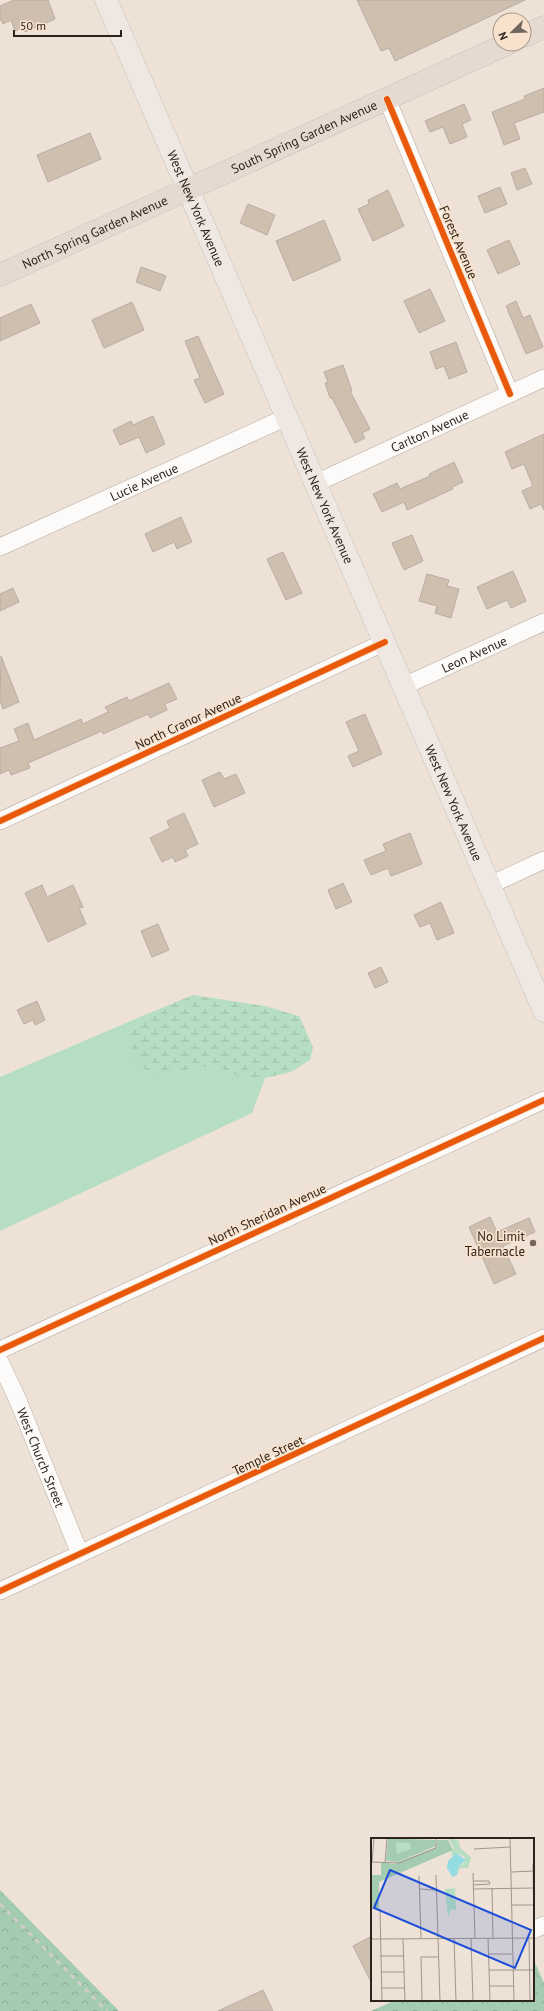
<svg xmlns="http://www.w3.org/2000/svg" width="544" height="2011" font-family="'PT Sans',sans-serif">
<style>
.green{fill:#b6dec2}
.forest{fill:url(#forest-crowns)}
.wetland{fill:url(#wetland-marsh)}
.building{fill:#cfbfaf;stroke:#b6aea5}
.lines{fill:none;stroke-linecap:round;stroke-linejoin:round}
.street-casing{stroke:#b3a9a1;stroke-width:18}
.primary-casing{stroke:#c6c1bb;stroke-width:23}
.highway-casing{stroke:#c6c1bb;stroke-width:23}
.street{stroke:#fcfbf9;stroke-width:17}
.primary{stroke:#efe7e1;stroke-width:22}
.highway{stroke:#e5dad1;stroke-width:22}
.rail{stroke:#d0cdca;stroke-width:3;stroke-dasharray:5 5;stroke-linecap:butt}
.cycleway-casing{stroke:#f8e2cd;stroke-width:8}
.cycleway{stroke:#e8590c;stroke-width:6}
.poi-dot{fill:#70665d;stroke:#f8e2cd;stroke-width:1.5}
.labels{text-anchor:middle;stroke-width:3.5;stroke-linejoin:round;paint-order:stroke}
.street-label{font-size:13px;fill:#2c241c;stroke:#f8e2cd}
.poi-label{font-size:13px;fill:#2c241c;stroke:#f8e2cd;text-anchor:end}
.inset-road{fill:none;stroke:#a0968c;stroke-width:1}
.view{fill:#1d4ed8;fill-opacity:0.15;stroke:#1d4ed8;stroke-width:2}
.inset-edge{fill:none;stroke:#2c241c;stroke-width:2}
</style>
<defs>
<pattern id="forest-crowns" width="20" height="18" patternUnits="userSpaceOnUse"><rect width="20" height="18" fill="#a4ccb0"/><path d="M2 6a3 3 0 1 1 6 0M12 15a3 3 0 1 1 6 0" fill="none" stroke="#8daf97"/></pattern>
<pattern id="wetland-marsh" width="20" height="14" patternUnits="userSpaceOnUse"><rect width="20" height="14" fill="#b6dec2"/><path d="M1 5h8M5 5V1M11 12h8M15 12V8" fill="none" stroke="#9dbea6"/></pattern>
</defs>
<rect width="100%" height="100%" fill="#eee2d7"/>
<!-- green -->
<path class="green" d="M147,1014L130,1033L161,1074L203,1067L222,1069L241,1078H265L252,1113L0,1231V1077Z"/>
<!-- forest -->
<path class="forest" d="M0,1890L119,2011H0Z
M533,1958L544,1983V2011H371L396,2000H533Z"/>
<!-- wetland -->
<path class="wetland" d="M193,995L265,1006L299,1016L313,1047L310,1060L291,1072L265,1078H241L222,1069L203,1067L161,1074L141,1068L133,1054L130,1033L147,1014Z"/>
<!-- building -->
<path class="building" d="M14,0H48L55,19L25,32L23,27L15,31L11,20L3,24L0,18V6Z
M357,0H525L395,61L389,48L381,51Z
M544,88V112L514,123L520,139L504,145L492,112L525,99L524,96Z
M464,104L471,120L462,124L467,137L450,144L443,127L430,132L425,121Z
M90,133L101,159L48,182L37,155Z
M525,168L532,184L517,190L511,173Z
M500,187L507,204L485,213L478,196Z
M388,190L404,226L373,241L358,209L369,204L368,200Z
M248,204L275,215L267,235L240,223Z
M324,220L341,260L293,281L276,241Z
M509,240L520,264L498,274L487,250Z
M141,267L166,276L160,291L136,282Z
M430,289L445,321L419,333L404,301Z
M516,301L523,318L530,315L543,347L526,354L506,306Z
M132,302L144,330L104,348L92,320Z
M31,304L40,323L0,341V318Z
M198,336L224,394L205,403L194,380L200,378L185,341Z
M456,342L467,372L449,379L444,366L436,369L430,352Z
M343,365L352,391H350L370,429L362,433L365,438L355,443L332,398H330L325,383L328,382L324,372Z
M153,416L165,444L146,453L139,437L120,445L113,430L131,421L133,425Z
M544,434V510L541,504L530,509L522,491L533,486L524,464L512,469L505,452Z
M454,462L463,482L452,487L453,489L407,510L404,502L382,512L373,494L397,483L400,489L430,476L429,474Z
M181,517L192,542L177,549L174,542L153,552L145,534Z
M412,535L423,561L404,570L392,543Z
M283,552L302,593L286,600L267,559Z
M513,571L526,601L511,608L507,600L487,609L477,587Z
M427,574L449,580L447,586L459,589L451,618L435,613L437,606L419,601Z
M13,588L19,602L0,611V594Z
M1,656L19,702L3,709L0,700Z
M169,683L177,699L165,704L167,710L150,718L148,714L103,734L102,731L28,763L30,768L11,775L9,770L0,774V748L19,741L14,729L28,723L34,740L81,719L83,724L108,712L105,707L127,697L129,701Z
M365,714L382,754L353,767L348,756L359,751L346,722Z
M220,772L224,779L236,774L245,793L214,807L202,780Z
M184,813L198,844L185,850L188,856L175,862L173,857L162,862L150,838L170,828L167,821Z
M410,833L422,864L391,876L388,868L371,875L364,860L386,851L383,844Z
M343,883L352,902L336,909L328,890Z
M42,885L47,897L73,885L83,907L79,908L86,924L48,942L25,893Z
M441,902L454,933L437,940L430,923L420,927L414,915Z
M158,924L169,950L152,957L141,931Z
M381,967L388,982L375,988L368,973Z
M37,1001L45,1020L35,1025L33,1020L24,1024L17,1010Z
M490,1217L497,1232L529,1218L535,1232L503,1246L516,1274L494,1284L469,1227Z
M372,1936V1984L353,1946Z
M263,1990L273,2011H218Z"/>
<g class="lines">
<defs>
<g id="street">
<path d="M387,99L510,394"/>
<path id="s1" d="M316,483L544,378"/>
<path id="s2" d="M0,547L287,417"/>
<path id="s3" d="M404,686L544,622"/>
<path d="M0,821L385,642"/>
<path d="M490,885L544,860"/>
<path d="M0,1350L544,1100"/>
<path id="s4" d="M0,1362L17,1398L80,1554"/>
<path d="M0,1591L544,1338"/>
<path d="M533,1930L544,1925"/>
</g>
<g id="primary">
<path id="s5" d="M106,0L544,1011"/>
</g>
<g id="highway">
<path d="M524,36L544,27"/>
<path id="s6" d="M0,275L507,44"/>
</g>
</defs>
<!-- street casing -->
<use href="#street" class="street-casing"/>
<!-- primary casing -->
<use href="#primary" class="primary-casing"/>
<!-- highway casing -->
<use href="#highway" class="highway-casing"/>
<!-- street -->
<use href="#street" class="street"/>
<!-- primary -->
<use href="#primary" class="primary"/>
<!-- highway -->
<use href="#highway" class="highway"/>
<!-- rail -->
<path class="rail" d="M0,1904L107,2011"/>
<defs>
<path id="cycleway" d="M387,99L510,394
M0,821L385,642
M0,1350L544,1100
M0,1591L544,1338"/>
</defs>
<!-- cycleway casing -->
<use href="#cycleway" class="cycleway-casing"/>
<!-- cycleway -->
<use href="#cycleway" class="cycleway"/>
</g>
<!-- markers -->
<circle class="poi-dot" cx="533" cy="1243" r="4"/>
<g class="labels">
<!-- street labels -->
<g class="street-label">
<text dy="5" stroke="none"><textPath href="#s6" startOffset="334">South Spring Garden Avenue</textPath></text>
<text dy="5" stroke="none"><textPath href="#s5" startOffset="227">West New York Avenue</textPath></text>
<text dy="5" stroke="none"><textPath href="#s6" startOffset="104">North Spring Garden Avenue</textPath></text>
<text transform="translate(459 242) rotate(67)" y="5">Forest Avenue</text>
<text dy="5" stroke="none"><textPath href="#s1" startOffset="125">Carlton Avenue</textPath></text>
<text dy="5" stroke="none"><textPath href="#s2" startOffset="158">Lucie Avenue</textPath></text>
<text dy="5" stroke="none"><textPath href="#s5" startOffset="551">West New York Avenue</textPath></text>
<text dy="5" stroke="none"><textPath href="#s3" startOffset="77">Leon Avenue</textPath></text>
<text transform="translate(188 721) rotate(-25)" y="5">North Cranor Avenue</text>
<text dy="5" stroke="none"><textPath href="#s5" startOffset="875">West New York Avenue</textPath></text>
<text transform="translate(267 1214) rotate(-25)" y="5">North Sheridan Avenue</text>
<text transform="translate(268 1455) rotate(-25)" y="5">Temple Street</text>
<text dy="5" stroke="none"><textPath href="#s4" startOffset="104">West Church Street</textPath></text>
</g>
<!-- poi labels -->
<g class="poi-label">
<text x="525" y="1241">No Limit<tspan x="525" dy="15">Tabernacle</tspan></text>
</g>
</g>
<!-- overview -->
<g transform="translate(371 1838)">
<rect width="163" height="163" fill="#eee2d7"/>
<path d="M84,50L85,72L80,71L77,79L74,51Z" fill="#b6dec2"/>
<path d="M17,0L64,2L65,8L27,24L15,23ZM66,2H77L82,12L8,44V71H0V37H10V24L23,26L66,9Z" fill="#a4ccb0"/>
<path d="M77,0L88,3L89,10L100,19L97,30H89L86,37L87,29L93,26L94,19L88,16L81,18L80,14L83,10ZM25,4L39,5L40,11L26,16Z" fill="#b6dec2"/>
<path d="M85,15L95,22L87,29L86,37L81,39L76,30L77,23Z" fill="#93dce2"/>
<path class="inset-road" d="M139,0L143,163M103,11L139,9M0,24L28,25L65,10V0M1,24L3,0M14,24L16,0M162,26L163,95M140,34L163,33M102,35L104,100M65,37L69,163M48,38L50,100M102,43H118L119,46L102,47M121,50L122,100M49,51L65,52M102,51L163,50M141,67H163M9,71L11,163M83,100L85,163M100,100L102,163M117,100L119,163M158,100L159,163M0,101L163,100M32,101L34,163M117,116H141M9,118H32M118,132H163M10,134H33M118,148H142M10,150H34M51,163L50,119H68"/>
<path class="view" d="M19,32L160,92L144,130L3,70Z"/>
<rect width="163" height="163" class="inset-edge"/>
</g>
<!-- north arrow -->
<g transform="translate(512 32) rotate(247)"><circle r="19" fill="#f8e2cd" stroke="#a69686"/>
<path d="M0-3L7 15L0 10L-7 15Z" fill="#70665d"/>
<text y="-6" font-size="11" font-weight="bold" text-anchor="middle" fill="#2c241c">N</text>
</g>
<!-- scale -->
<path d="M14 30v6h107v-6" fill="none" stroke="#2c241c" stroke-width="2"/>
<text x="20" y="30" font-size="12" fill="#2c241c" stroke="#f8e2cd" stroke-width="3" paint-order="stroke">50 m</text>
</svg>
